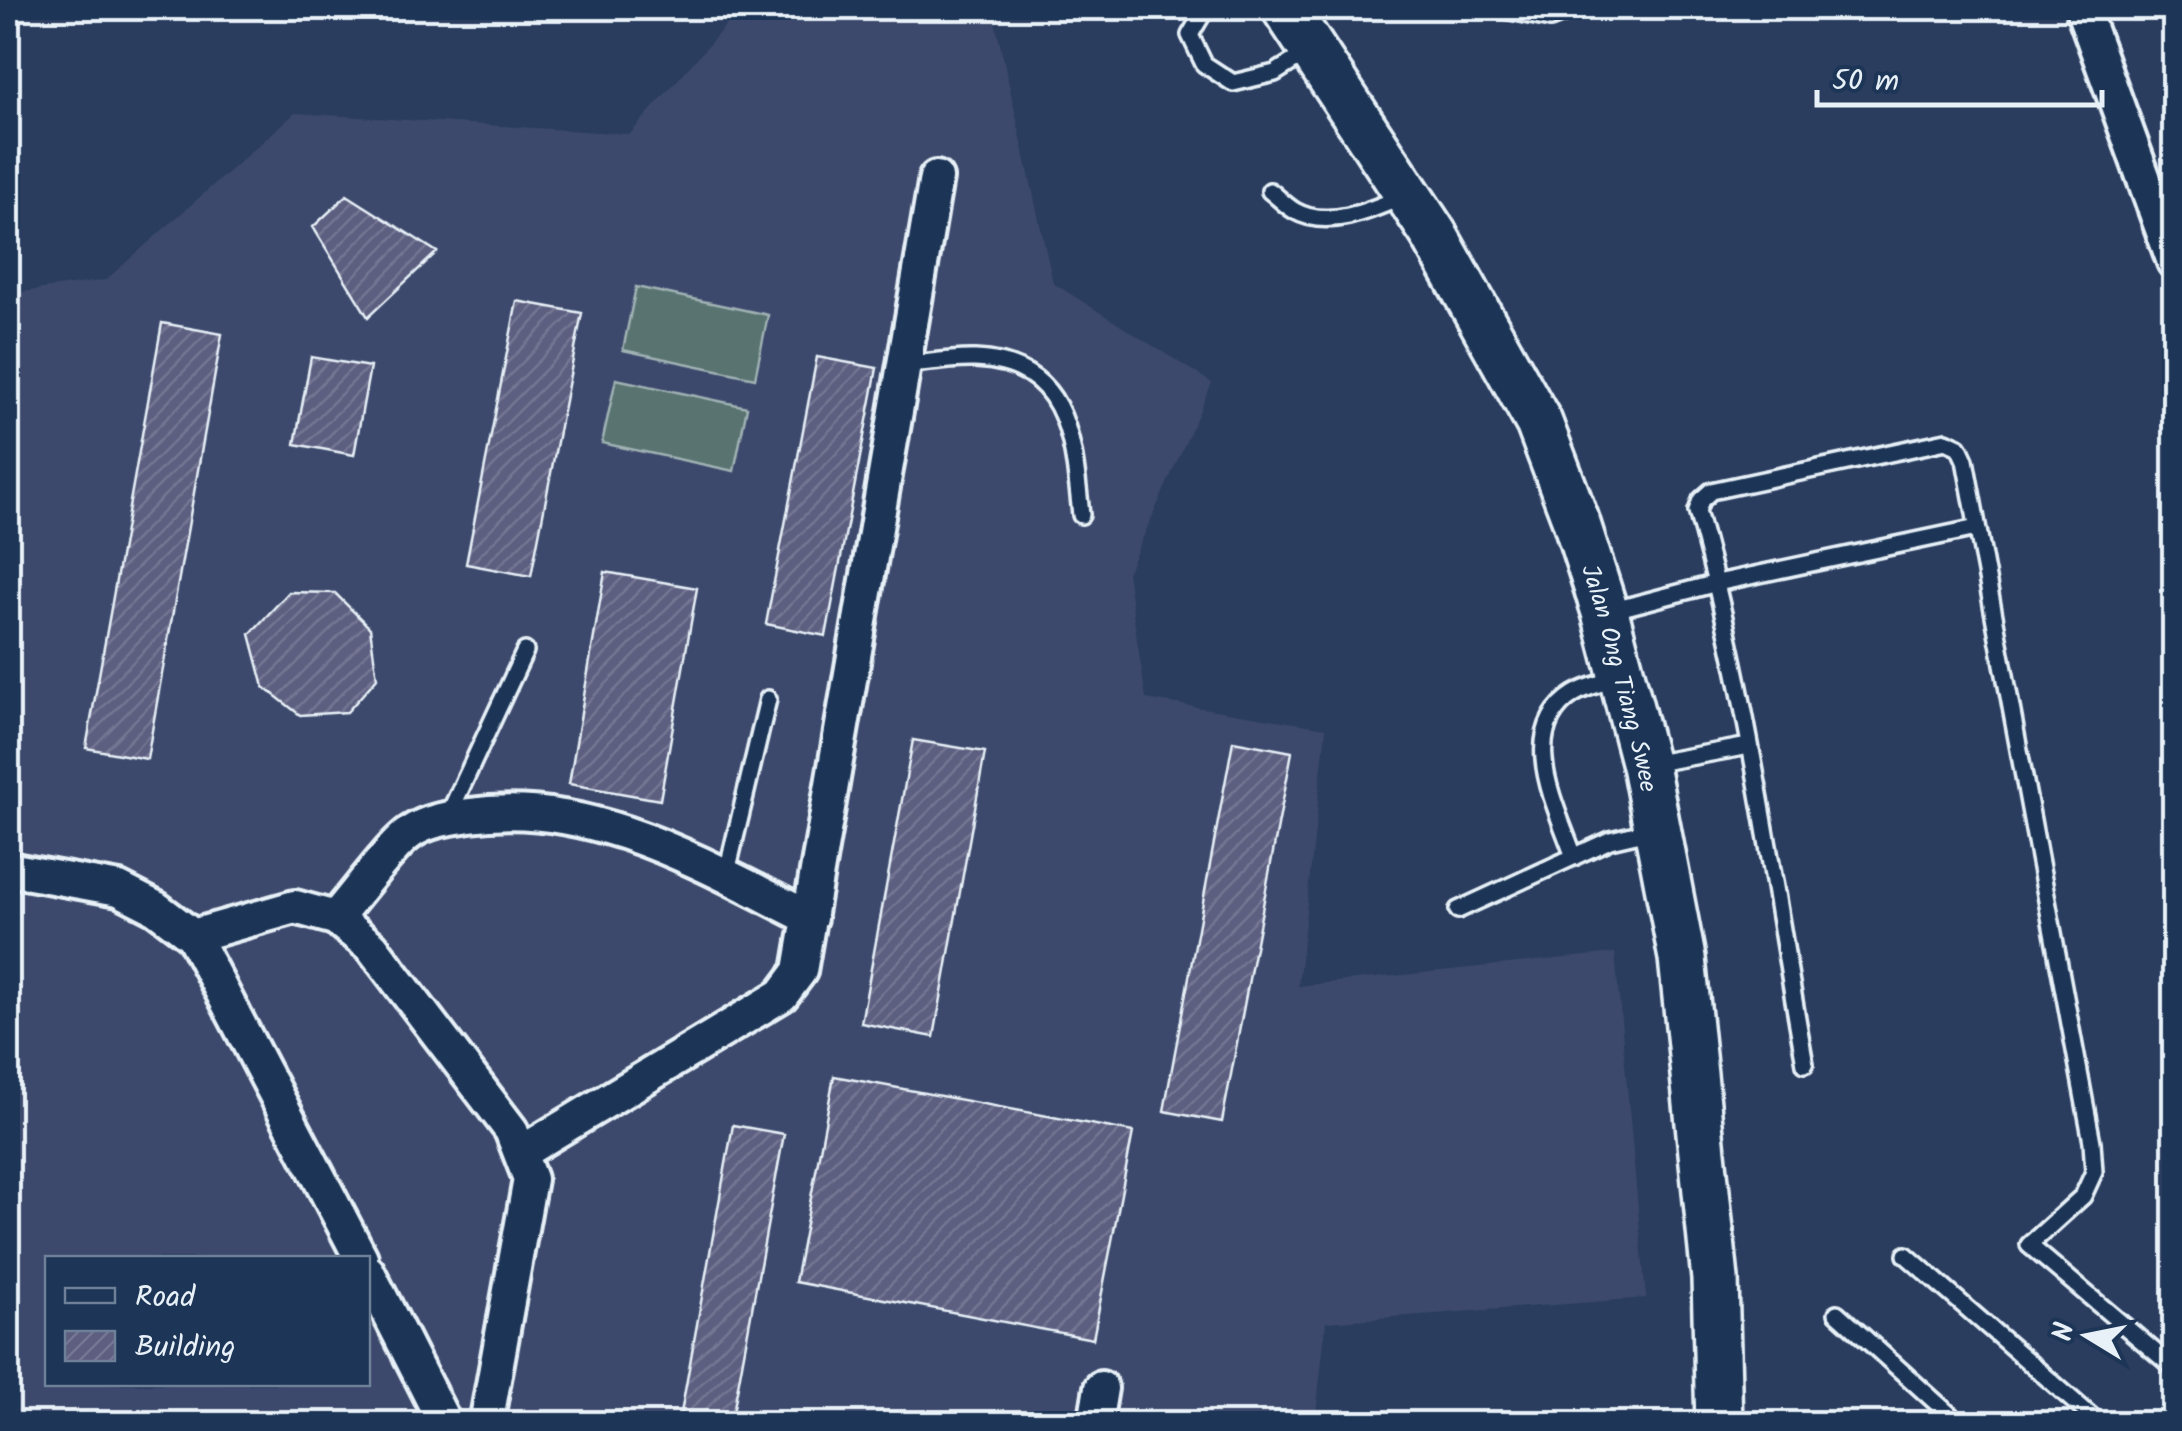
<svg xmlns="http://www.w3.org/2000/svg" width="2182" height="1431" font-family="Kalam,sans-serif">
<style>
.built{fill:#3c4a6c;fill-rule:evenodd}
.pitch{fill:#587370;stroke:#a0b2b4;stroke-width:2.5}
.building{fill:url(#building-hatch);stroke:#e8f1f8;stroke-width:2.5}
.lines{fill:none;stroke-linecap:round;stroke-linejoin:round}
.service-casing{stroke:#e8f1f8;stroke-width:22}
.minor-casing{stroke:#e8f1f8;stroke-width:40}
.secondary-casing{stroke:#e8f1f8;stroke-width:52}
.service{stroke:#1d3557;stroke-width:15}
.minor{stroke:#1d3557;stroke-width:32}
.secondary{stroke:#1d3557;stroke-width:45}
.labels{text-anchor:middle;stroke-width:8;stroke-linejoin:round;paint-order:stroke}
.street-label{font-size:25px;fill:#e8f1f8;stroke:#1d3557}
</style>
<defs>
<pattern id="building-hatch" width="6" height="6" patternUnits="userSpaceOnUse" patternTransform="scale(2.5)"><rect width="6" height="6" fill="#5d5e80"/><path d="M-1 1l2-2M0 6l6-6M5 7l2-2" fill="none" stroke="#747693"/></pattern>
</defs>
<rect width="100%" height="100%" fill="#2a3d5f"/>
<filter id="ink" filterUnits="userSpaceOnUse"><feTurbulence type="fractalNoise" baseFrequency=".01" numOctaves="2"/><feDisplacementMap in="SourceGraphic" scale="20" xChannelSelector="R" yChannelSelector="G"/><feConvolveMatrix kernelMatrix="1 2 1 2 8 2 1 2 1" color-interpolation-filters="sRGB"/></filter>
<g filter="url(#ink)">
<!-- built -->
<path class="built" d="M741,8H992L1053,283L1212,383L1127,573L1146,699L1326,728L1298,986L1615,953L1646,1298L1326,1322L1315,1423H8V294L106,280L295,113L630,134ZM48,1258H368V1384H48Z"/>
<!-- pitch -->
<path class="pitch" d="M636,287L768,315L755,378L623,350Z
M616,379L747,407L734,471L602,443Z"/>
<!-- building -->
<path class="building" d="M347,195L437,252L368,317L313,227Z
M517,301L582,313L531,576L466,564Z
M162,323L222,334L147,759L86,748Z
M311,357L370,367L354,455L295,444Z
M817,357L877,368L826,636L766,624Z
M605,572L697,588L660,800L569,784Z
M289,592L335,593L370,628L377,678L347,712L300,715L264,687L250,634Z
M913,740L985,752L934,1037L861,1023Z
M1233,741L1292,752L1222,1122L1164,1111Z
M834,1076L1133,1132L1093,1339L795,1282Z
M733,1125L784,1134L731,1424H679Z"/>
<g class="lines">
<defs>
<path id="service" d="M1206,8L1190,35L1204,64L1233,83L1275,73L1308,52
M1495,8L1550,19L1578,8
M1270,191C1278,197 1286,206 1295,211C1328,230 1374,209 1404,196
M904,365C927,363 952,358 975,359C1070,363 1073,442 1081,515
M1610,611L1717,583L1977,528
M1650,764L1749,746
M447,818L525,651
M1574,857C1557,807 1515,731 1574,694C1587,686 1604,683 1618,678
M726,876L768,699
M1458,910L1610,840L1653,830
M1805,1064C1772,880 1748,692 1697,511L1701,500L1711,491L1946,441L1959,447L1965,460L2092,1142L2094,1172L2083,1196L2029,1245L2174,1368
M1906,1255L2100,1424
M1837,1313L1960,1424"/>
<path id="minor" d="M2082,8L2174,262
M8,869L119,889L156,908L193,936L361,1258
M335,918C353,898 392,844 411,832C429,820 450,818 470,815C591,797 705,866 810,918
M193,936L295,907L335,918L372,947L511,1130L530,1179L486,1424
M522,1152L782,995L800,971L936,178
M368,1272L445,1424
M1095,1424L1101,1388"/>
<g id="secondary">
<path id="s1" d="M1285,8L1433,233L1539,423L1575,518L1605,612L1645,765L1682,958L1715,1279L1719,1424"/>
</g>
</defs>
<!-- service casing -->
<use href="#service" class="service-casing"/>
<!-- minor casing -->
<use href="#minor" class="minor-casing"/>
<!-- secondary casing -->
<use href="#secondary" class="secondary-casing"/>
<!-- service -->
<use href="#service" class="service"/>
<!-- minor -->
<use href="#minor" class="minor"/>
<!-- secondary -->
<use href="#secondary" class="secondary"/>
</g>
</g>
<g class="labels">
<!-- street labels -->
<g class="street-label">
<text dy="9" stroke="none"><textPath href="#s1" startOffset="755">Jalan Ong Tiang Swee</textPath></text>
</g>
</g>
<!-- margin -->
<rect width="2182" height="1431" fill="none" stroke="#1d3557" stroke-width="40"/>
<rect x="20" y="20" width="2142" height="1391" fill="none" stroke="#e8f1f8" stroke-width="4" filter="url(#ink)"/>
<!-- legend -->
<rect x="45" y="1256" width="325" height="130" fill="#1d3557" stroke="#6e8097" stroke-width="2.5"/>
<rect x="65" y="1288" width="50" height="15" fill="#1d3557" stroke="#6e8097" stroke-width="2.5"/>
<text x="135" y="1306" font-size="30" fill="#e8f1f8">Road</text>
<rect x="65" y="1331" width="50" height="30" fill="url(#building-hatch)" stroke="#6e8097" stroke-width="2.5"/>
<text x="135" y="1356" font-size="30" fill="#e8f1f8">Building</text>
<!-- north arrow -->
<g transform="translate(2087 1336) rotate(280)" stroke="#1d3557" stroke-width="8" paint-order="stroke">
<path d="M0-8L18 38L0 25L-18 38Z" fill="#e8f1f8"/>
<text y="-15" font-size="28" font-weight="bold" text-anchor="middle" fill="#e8f1f8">N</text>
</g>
<!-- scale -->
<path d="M1817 90v15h285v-15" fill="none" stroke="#e8f1f8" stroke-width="5"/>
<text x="1832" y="90" font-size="30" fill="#e8f1f8" stroke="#1d3557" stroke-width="8" paint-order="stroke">50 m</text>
</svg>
